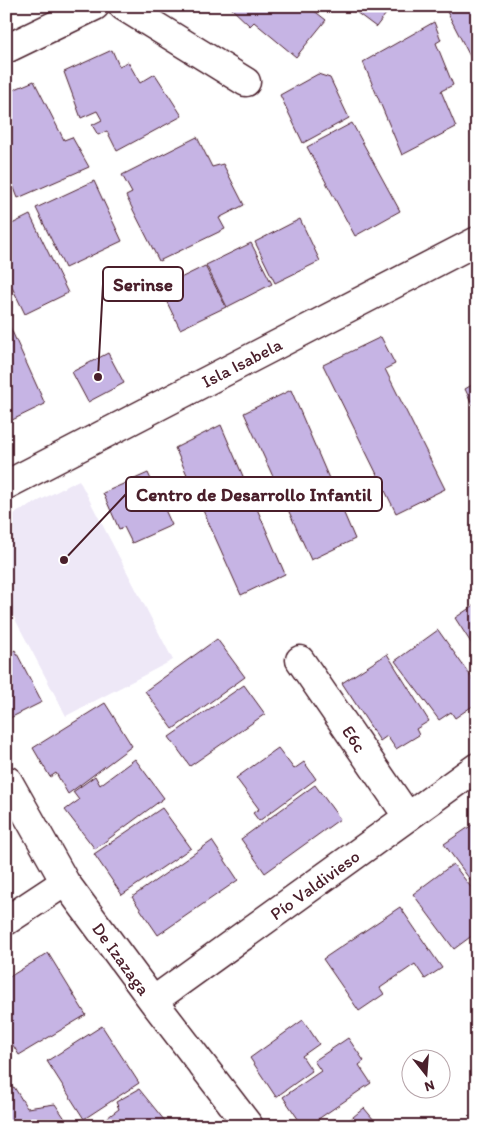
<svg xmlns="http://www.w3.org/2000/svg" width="483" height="1132" font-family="Itim,sans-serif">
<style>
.built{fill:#eee8f7}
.building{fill:#c6b4e4;stroke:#4a1f2b}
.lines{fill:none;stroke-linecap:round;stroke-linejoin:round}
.minor-casing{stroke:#4a1f2b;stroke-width:31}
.minor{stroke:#fff;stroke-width:28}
.labels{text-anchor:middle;stroke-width:4.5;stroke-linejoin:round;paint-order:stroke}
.street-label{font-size:18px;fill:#4a1f2b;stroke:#fff}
.leader{fill:none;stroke:#4a1f2b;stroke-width:2}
.callout-dot{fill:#4a1f2b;stroke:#fff;stroke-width:2}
.callout{fill:#fff;stroke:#4a1f2b;stroke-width:2}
.callout-label{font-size:19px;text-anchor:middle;font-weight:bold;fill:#4a1f2b}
</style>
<rect width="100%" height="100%" fill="#fff"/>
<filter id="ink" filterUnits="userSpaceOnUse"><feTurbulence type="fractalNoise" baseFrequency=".02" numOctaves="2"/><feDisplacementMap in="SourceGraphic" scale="10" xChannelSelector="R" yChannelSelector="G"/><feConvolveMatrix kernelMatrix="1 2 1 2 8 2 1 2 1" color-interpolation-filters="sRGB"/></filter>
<g filter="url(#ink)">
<!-- built -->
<path class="built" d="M79,480L173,660L66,716L6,602V518Z"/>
<!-- building -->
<path class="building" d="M232,6H308L326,20L296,57L254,22L250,26L231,8Z
M348,6H392L376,27Z
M444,6H477V65L475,66Z
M434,22L441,40L436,43L453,85L441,91L456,127L402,155L363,62Z
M112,50L119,66L128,62L140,83L155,74L182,116L117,151L107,131L98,135L92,125L102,120L97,111L81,118L64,72Z
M318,74L330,78L349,118L303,143L280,95Z
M34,81L64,140L72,137L89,167L18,198L6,168V93Z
M352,123L400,211L355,236L307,147Z
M197,137L212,167L223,164L244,205L219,218L225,229L159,261L126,196L132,193L122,175Z
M94,181L122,241L65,268L36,208Z
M30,215L68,293L25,314L6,275V227Z
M300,219L320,261L275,283L255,242Z
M251,243L272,284L227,307L206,265Z
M205,266L226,307L180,329L160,288Z
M6,318L45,404L6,423Z
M381,337L395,364L385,369L445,489L396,513L323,365Z
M108,353L124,383L88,402L72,372Z
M477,382V414L465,389Z
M291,390L355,539L311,560L244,413Z
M221,425L285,574L241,595L175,448Z
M148,473L172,525L132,543L124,527L119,529L103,493Z
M477,603V652L455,618Z
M438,630L477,685V703L455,718L451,712L439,720L395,661Z
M217,639L245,677L173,729L145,691Z
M15,650L42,702L6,720V655Z
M387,654L429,721L416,729L419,735L396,749L387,736L380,741L342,683Z
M244,685L265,714L190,766L169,737Z
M105,703L132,746L68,794L56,773L50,777L33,748Z
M278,748L294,769L304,762L316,779L259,821L253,813L259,809L236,778Z
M135,759L164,798L95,849L65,810L79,800L73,792L95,776L100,785Z
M315,785L340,819L265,873L241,839Z
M162,808L191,848L122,895L94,854Z
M472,825H477V889L444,844Z
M212,841L238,880L158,935L132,897Z
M453,864L477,895V932L454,949L413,894Z
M400,907L442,968L425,979L415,964L380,988L384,994L359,1011L323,959Z
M48,953L86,1015L19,1055L6,1034V979Z
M303,1020L319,1044L302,1056L312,1071L276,1097L250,1058Z
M102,1026L139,1083L84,1119L47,1061Z
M348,1038L364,1061L359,1065L371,1083L308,1126H303L283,1097L321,1071L314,1061Z
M14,1087L27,1108L55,1104L70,1126H6V1092Z
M139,1089L169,1126H96L119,1109L116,1102Z
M364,1108L379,1126H342Z"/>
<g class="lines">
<defs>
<path id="minor" d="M123,6L246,82
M6,49L95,6
M6,485L477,241
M300,660L408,817
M8,781L65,882L153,1001L249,1126
M6,921L65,882
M153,1001L477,767"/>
</defs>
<!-- minor casing -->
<use href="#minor" class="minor-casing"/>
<!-- minor -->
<use href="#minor" class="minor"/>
</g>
</g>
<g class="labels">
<!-- street labels -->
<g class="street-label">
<text transform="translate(242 363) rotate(-27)" y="6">Isla Isabela</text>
<text transform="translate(354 739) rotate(56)" y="6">E6c</text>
<text transform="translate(315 885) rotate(-36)" y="6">Pío Valdivieso</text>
<text transform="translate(121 959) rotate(54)" y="6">De Izazaga</text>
</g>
</g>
<!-- callouts -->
<path class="leader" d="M98 377L103 284M64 560L126 494"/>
<g class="callout-dot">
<circle cx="98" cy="377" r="5"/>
<circle cx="64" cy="560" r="5"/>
</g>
<g class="callout">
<rect x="103" y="267" width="80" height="34" rx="5"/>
<rect x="126" y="477" width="256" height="34" rx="5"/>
</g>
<g class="callout-label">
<text x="143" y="291">Serinse</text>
<text x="254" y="501">Centro de Desarrollo Infantil</text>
</g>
<!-- margin -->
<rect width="483" height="1132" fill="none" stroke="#fff" stroke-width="25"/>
<rect x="12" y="12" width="458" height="1107" fill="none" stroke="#4a1f2b" stroke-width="2" filter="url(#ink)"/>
<!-- north arrow -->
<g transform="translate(426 1074) rotate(163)"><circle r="24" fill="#ffffff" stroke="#b7a5aa"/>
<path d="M0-4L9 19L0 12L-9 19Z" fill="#4a1f2b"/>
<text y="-8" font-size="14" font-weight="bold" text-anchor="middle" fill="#4a1f2b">N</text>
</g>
</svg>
